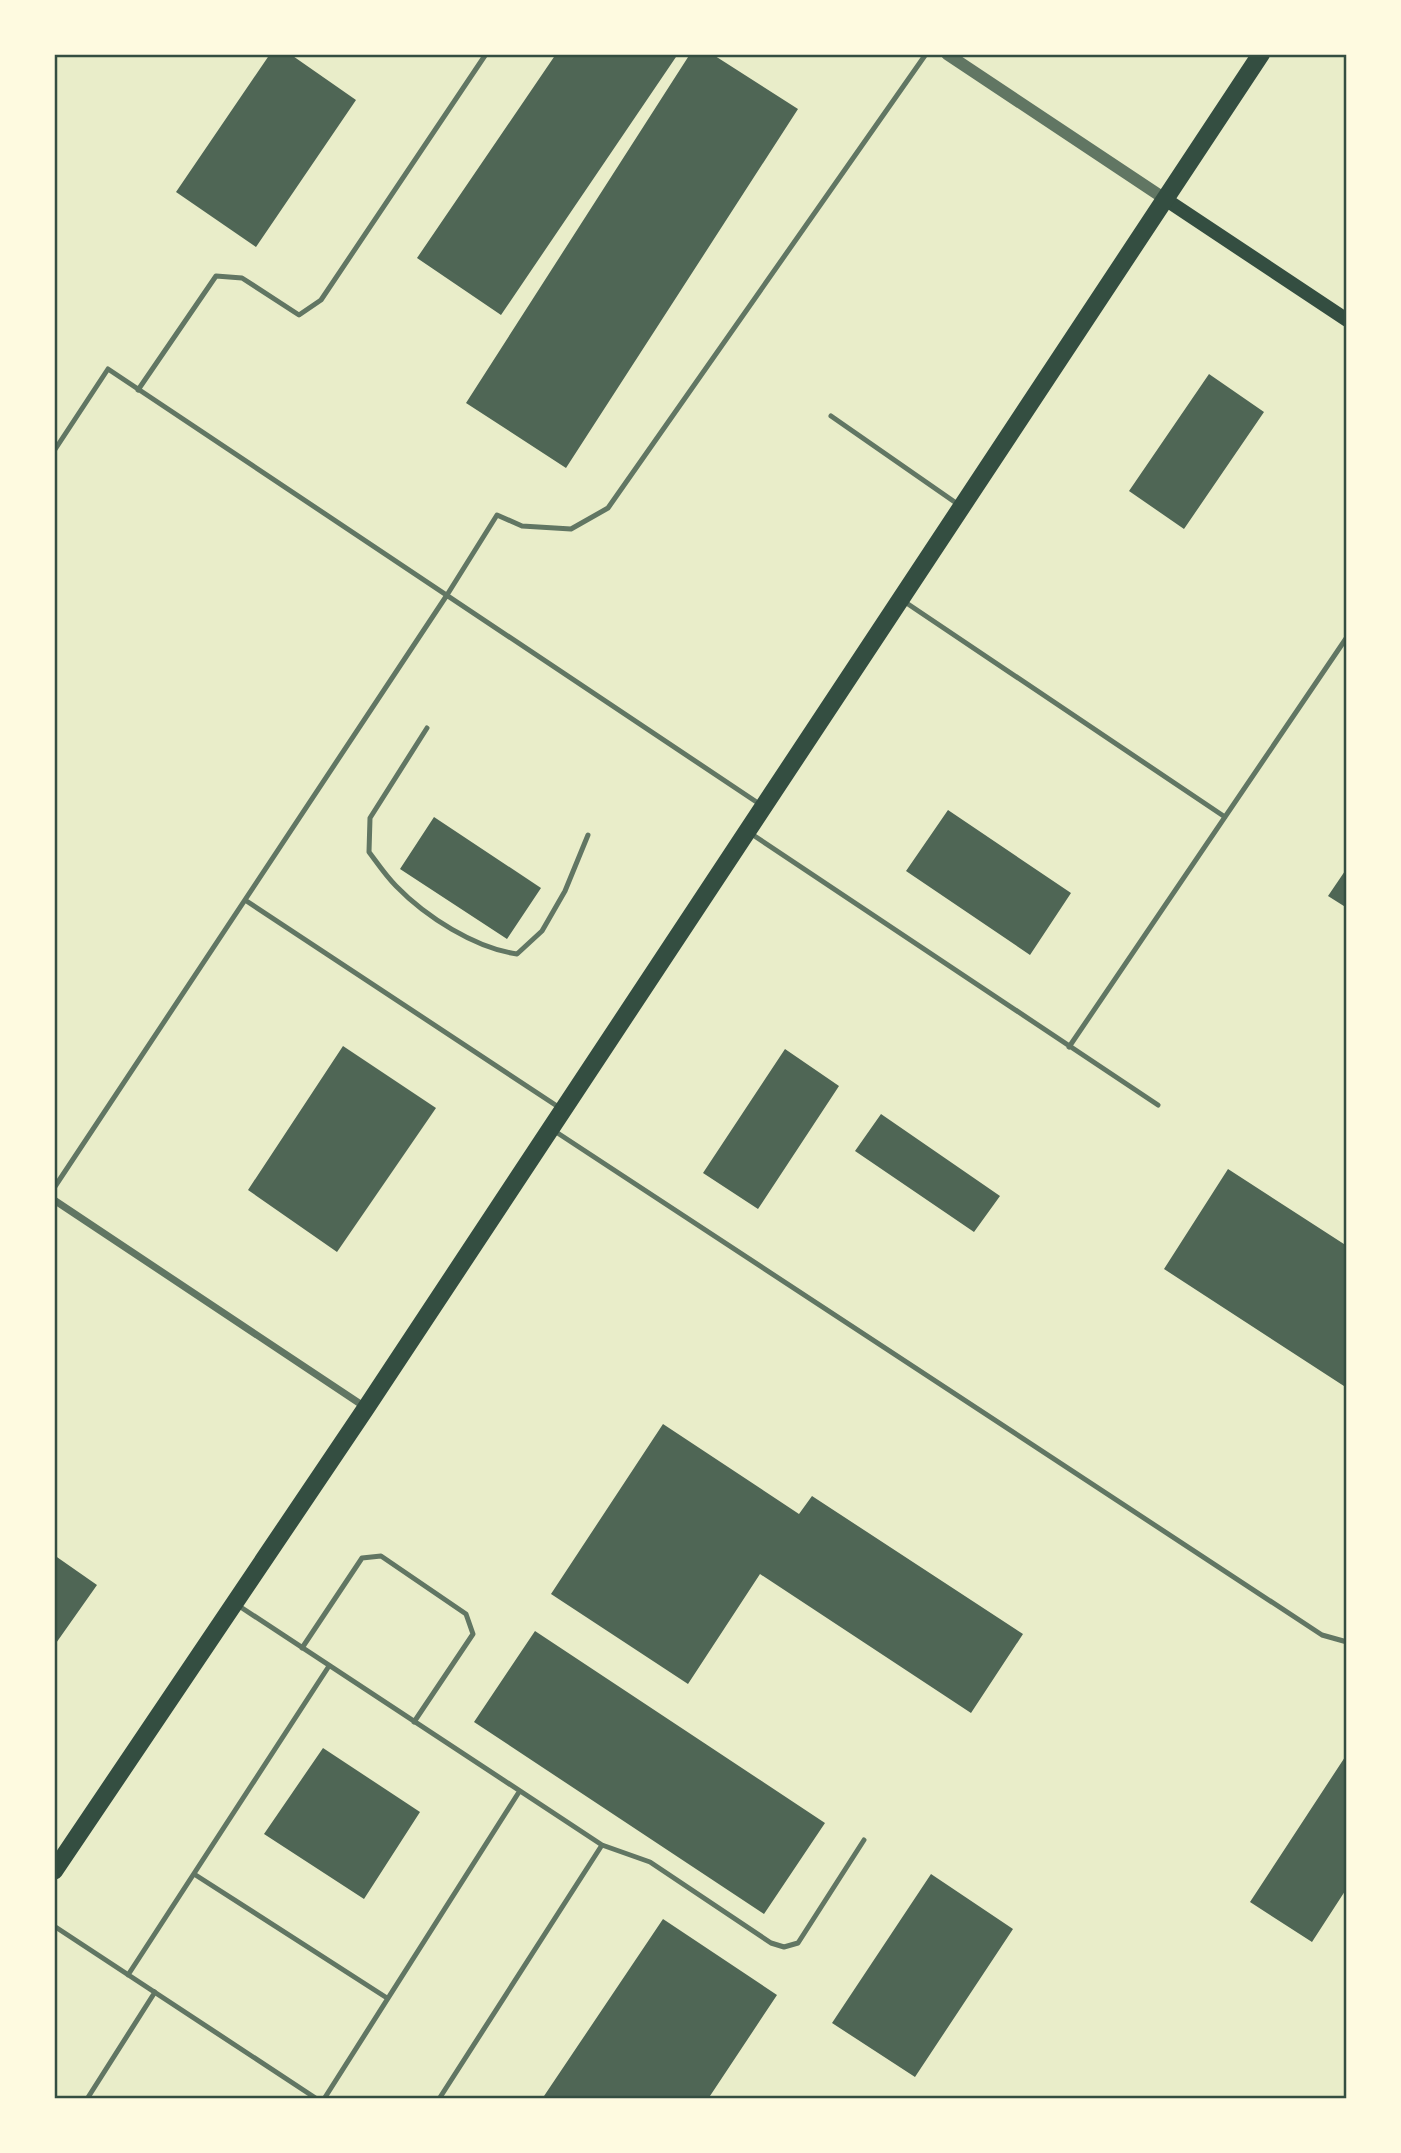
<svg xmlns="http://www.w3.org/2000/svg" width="1401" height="2153" font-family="'Source Sans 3',sans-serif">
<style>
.building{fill:#4f6655}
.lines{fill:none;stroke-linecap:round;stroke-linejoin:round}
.service{stroke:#617663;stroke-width:5}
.minor{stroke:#617663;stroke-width:7}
.tertiary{stroke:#617663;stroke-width:12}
.secondary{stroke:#344e41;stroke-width:14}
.primary{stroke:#344e41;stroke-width:18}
.neatline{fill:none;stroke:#344e41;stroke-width:2.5}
</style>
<rect width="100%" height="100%" fill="#e9edc9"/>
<!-- building -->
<path class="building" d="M270,54H290L356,100L256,247L176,192Z
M556,54H678L501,315L417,258Z
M690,54H712L798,109L566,468L466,403Z
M1209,374L1264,412L1184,529L1129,491Z
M948,810L1071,893L1030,955L906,871Z
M434,817L541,888L507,939L400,869Z
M1347,868V908L1328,896Z
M343,1046L436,1108L337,1252L248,1190Z
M785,1049L839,1086L758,1209L703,1173Z
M881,1114L1000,1196L974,1232L855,1151Z
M1228,1169L1347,1246V1388L1164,1269Z
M663,1424L799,1514L812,1496L1023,1634L971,1713L760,1574L688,1684L551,1594Z
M54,1555L97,1585L54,1646Z
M535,1631L825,1823L764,1914L474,1722Z
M323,1748L420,1812L364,1899L264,1834Z
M1345,1757L1347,1759V1888L1312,1942L1250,1902Z
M931,1874L1013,1929L915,2077L832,2023Z
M663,1919L777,1995L708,2099H542Z"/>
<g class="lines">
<!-- service -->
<path class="service" d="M138,390L216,276L242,278L299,315L321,300L486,54
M831,416L959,505
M54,451L108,369L761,805
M902,600L1225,817
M427,728L370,818L369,852C378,864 386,876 396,886C426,917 475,948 517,954L542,931L565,891L588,835
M750,833L1158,1105
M245,900L560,1108
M1069,1047L1347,637
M553,1130L1322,1635L1347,1642
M54,1188L447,595L497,515L522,526L571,529L608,508L926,54
M236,1604L602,1845L439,2099
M302,1648L362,1558L381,1556L466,1614L473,1634L414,1722
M602,1845L650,1862L771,1943L784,1947L798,1943L864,1840
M194,1874L387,1998
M54,1926L317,2099
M128,1975L329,1666
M87,2099L155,1992
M324,2099L519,1792"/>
<!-- minor -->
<path class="minor" d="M54,1200L365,1407"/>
<!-- tertiary -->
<path class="tertiary" d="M947,54L1165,199"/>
<!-- secondary -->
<path class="secondary" d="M1165,199L1347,320"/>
<!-- primary -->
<path class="primary" d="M54,1871L366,1408L1261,54"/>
</g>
<!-- border -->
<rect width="1401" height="2153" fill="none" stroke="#fefae0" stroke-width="112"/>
<rect x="56" y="56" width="1289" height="2041" class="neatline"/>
</svg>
